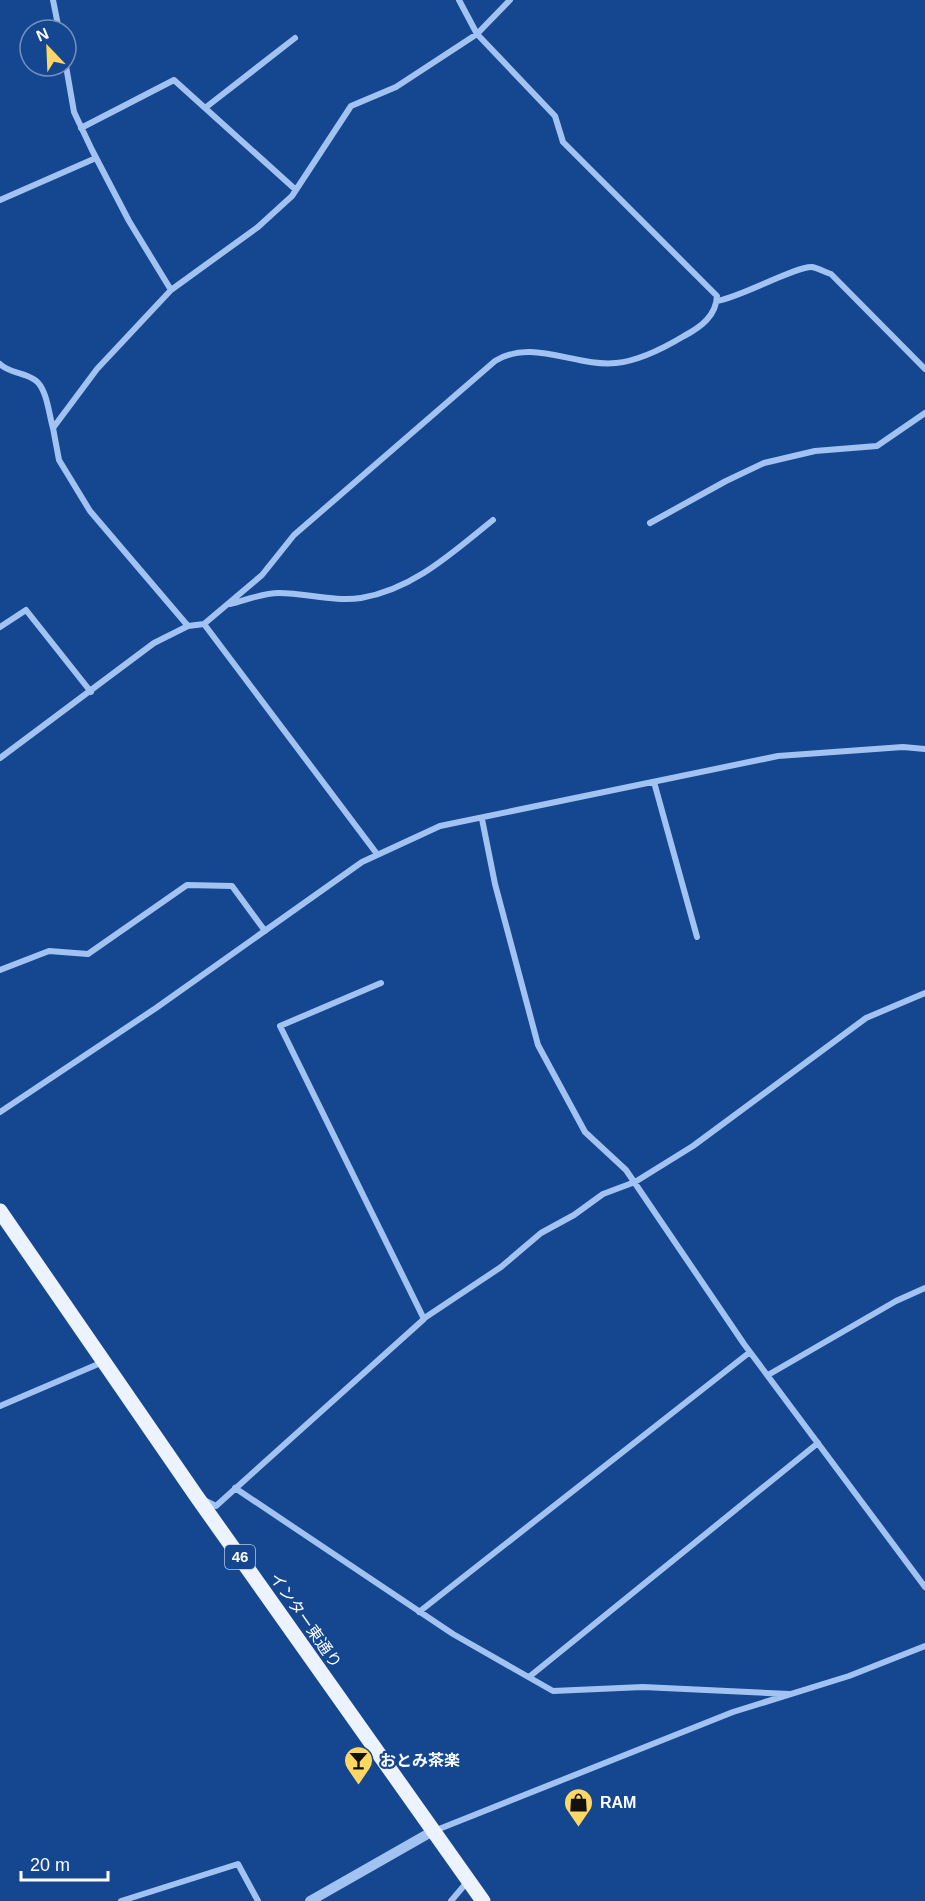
<svg xmlns="http://www.w3.org/2000/svg" width="925" height="1901" font-family="Helvetica,'Noto Sans JP',sans-serif">
<style>
.lines{fill:none;stroke-linecap:round;stroke-linejoin:round}
.minor{stroke:#a2c3f1;stroke-width:6}
.tertiary{stroke:#a2c3f1;stroke-width:10}
.primary{stroke:#ecf3ff;stroke-width:15}
.labels{text-anchor:middle;stroke-width:4.5;stroke-linejoin:round;paint-order:stroke}
.shield{fill:#154791;stroke:#b9c8de;stroke-width:1.5}
.shield-label{font-size:15px;font-weight:bold;fill:#fff}
.street-label{font-size:16px;fill:#fff;stroke:#154791}
.poi-label{font-size:16px;font-weight:bold;fill:#fff;stroke:#154791;text-anchor:start}
</style>
<rect width="100%" height="100%" fill="#154791"/>
<g class="lines">
<!-- minor -->
<path class="minor" d="M53,0L59,30
M66,66L74,112L92,150L129,221L171,290
M205,108L295,38
M81,128L174,80L296,190
M0,200L96,158
M717,301C741,297 796,266 812,267C818,268 825,272 831,274L925,369
M0,364C9,373 24,372 35,380C47,388 49,415 53,428
M650,523L726,481L764,463L815,451L877,446L925,413
M230,604C246,600 263,593 279,593C306,593 334,602 361,598C414,589 453,552 493,520
M204,624L377,854
M188,626L90,511L59,460L53,428L97,369L171,290L258,227L292,196L351,106L396,87L477,34L510,0
M0,627L26,610L91,692
M0,758L154,643L188,626L204,624L262,575L294,535L495,361C532,338 575,367 616,363C639,361 664,348 684,336C701,327 716,316 717,296L563,142L555,116L477,34L459,0
M654,782L697,937
M482,819L495,884L538,1045L585,1132L626,1170L744,1344L925,1587
M0,970L49,951L88,954L187,885L232,886L265,931
M0,1112L156,1008L362,862L440,826L778,756L903,747L925,749
M423,1319L501,1267L541,1233L574,1215L603,1194L635,1182L693,1146L866,1018L925,993
M768,1375L896,1301L925,1288
M0,1406L103,1362
M235,1488L453,1634L553,1691L643,1687L790,1694
M206,1501L216,1506L424,1319L280,1026L381,983
M419,1612L750,1352
M529,1677L818,1443
M434,1831L733,1712L849,1676L925,1646
M121,1901L238,1864L258,1901
M451,1901L468,1881"/>
<!-- tertiary -->
<path class="tertiary" d="M310,1901L433,1831"/>
<!-- primary -->
<path class="primary" d="M0,1211L197,1497L483,1901"/>
</g>
<!-- icons -->
<defs>
<symbol id="bar-pin" viewBox="-11 -11 22 30"><path d="M0 17L-7.5 6A9.5 9.5 0 1 1 7.5 6Z" fill="#ffd762" stroke="#154791"/><path d="M-6-5H6L.8 .8V4.5H3.5V6h-7V4.5H-.8V.8Z" fill="#111"/></symbol>
<symbol id="shop-pin" viewBox="-11 -11 22 30"><path d="M0 17L-7.5 6A9.5 9.5 0 1 1 7.5 6Z" fill="#ffd762" stroke="#154791"/><path d="M-5-2.5h2.3a2.7 3.5 0 0 1 5.4 0H5L5.5 6h-11ZM-1.5-2.5h3a1.5 2.3 0 0 0-3 0Z" fill="#111"/></symbol>
</defs>
<g fill-rule="evenodd">
<use href="#bar-pin" x="342" y="1744" width="33" height="45"/>
<use href="#shop-pin" x="562" y="1786" width="33" height="45"/>
</g>
<g class="labels">
<!-- shield labels -->
<rect class="shield" x="225" y="1545" width="30" height="24" rx="4.5"/>
<g class="shield-label">
<text x="240" y="1562">46</text>
</g>
<!-- street labels -->
<g class="street-label">
<text transform="translate(306 1620) rotate(55)" y="6">インター東通り</text>
</g>
<!-- poi labels -->
<g class="poi-label">
<text x="380" y="1766">おとみ茶楽</text>
<text x="600" y="1808">RAM</text>
</g>
</g>
<!-- north arrow -->
<g transform="translate(48 48) rotate(337)"><circle r="28" fill="#154791" stroke="#7391bd" stroke-width="1.5"/>
<path d="M0-4.5L10 22L0 15L-10 22Z" fill="#ffd762"/>
<text y="-9" font-size="16" font-weight="bold" text-anchor="middle" fill="#ffffff">N</text>
</g>
<!-- scale -->
<path d="M21 1871v9h87v-9" fill="none" stroke="#ffffff" stroke-width="3"/>
<text x="30" y="1871" font-size="18" fill="#ffffff" stroke="#154791" stroke-width="4.5" paint-order="stroke">20 m</text>
</svg>
